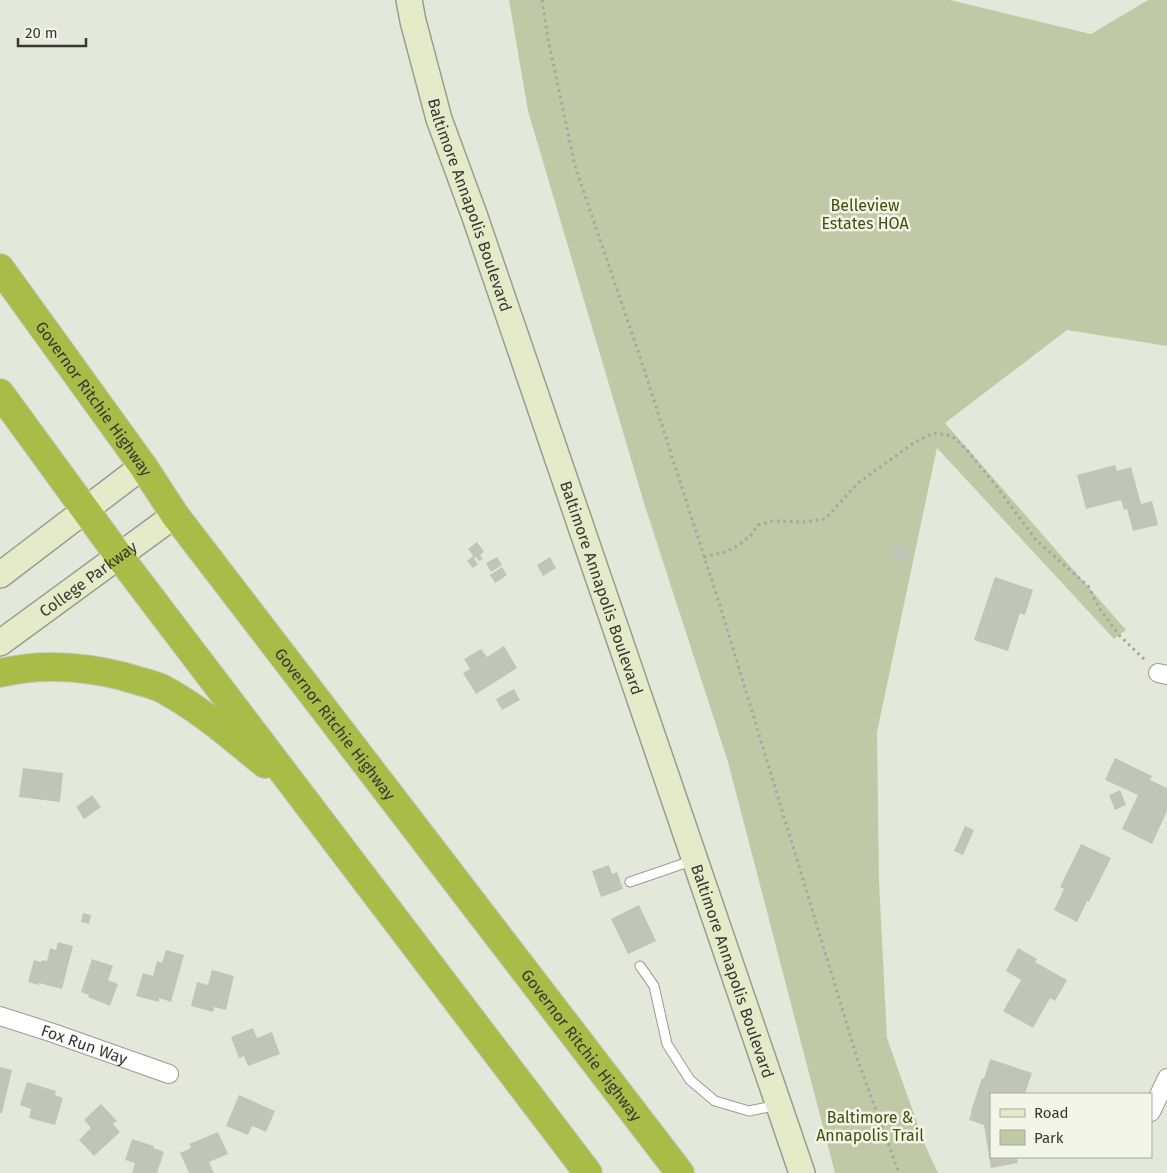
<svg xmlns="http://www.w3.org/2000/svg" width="1167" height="1173" font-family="'Fira Sans',sans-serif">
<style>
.green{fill:#c0c9a5}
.building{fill:#c1c5b8}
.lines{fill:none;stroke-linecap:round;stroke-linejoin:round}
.lane-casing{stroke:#999c8f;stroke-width:11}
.street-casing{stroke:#999c8f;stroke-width:20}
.secondary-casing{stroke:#999c8f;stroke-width:28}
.highway-casing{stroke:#c7c7c6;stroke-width:30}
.path{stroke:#a4a79d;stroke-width:3;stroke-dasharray:2.5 4;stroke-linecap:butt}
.lane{stroke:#fff;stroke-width:9}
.street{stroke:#fff;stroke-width:18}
.secondary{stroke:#e5ebc8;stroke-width:25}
.highway{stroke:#a8bc47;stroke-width:28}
.labels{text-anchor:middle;stroke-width:5;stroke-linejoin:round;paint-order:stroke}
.street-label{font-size:16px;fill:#373833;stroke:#f2f5e8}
.park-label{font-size:16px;fill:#444e0a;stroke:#f2f5e8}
</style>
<rect width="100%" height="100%" fill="#e4e8da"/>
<!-- green -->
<path class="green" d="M509,0H950L1091,34L1148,0H1167V346L1067,330L945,423L1126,630L1114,639L937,448L877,732L879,882L887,1038L925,1145L938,1173H835L728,762L644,503L528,111Z"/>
<!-- building -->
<path class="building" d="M1115,465L1117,471L1131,467L1141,504L1152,501L1158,525L1133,531L1127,509L1124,510L1121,500L1086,509L1077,475Z
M477,542L484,552L480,555L483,559L479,561L476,557L474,558L478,564L473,568L467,561L473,556L468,549Z
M896,544L911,549L907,563L891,558Z
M497,557L502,565L491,572L486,563Z
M550,557L556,568L543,576L537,565Z
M502,567L507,575L495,583L490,575Z
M995,577L1033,590L1025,615L1020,613L1008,651L974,640Z
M504,646L517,668L476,694L463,673L470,669L464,659L481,649L487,657Z
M514,689L520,700L502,710L496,699Z
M1115,758L1152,776L1150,780L1167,788V811L1152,844L1122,829L1138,795L1105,780Z
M23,768L63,773L60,802L19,797Z
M1120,790L1126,805L1115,810L1109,795Z
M92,795L101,807L84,819L76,807Z
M965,826L974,830L963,855L954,851Z
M1081,844L1111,858L1089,902L1087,901L1077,922L1054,910L1064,889L1060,887Z
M609,865L612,874L617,872L623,889L601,897L592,871Z
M639,905L656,941L628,954L611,919Z
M83,913L91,915L89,924L81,922Z
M58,942L73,946L62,989L39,983V985L28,982L34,960L42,962V960L47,961L50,948L56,950Z
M1018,948L1037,959L1035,962L1067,980L1055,1001L1050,998L1033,1028L1003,1011L1021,980L1006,971Z
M166,950L184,955L171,1002L159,998V1002L136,996L143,973L153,976L157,961L162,963Z
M92,959L113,966L108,980L118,984L110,1006L88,997L89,995L81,992Z
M212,970L234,976L226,1010L214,1007L213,1012L191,1006L197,982L208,985Z
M253,1028L257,1038L272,1032L280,1054L248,1066L244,1056L239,1058L231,1037Z
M990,1059L1032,1073L1025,1094H991V1157H1017L1018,1163L991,1168L984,1125L969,1120L972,1111H971L982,1078L984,1079Z
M0,1067L12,1070L2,1113H0Z
M27,1082L56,1091L55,1095L63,1098L55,1125L29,1118L31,1109L20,1105Z
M239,1095L275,1111L266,1132L252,1126L248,1135L226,1126Z
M101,1104L117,1121L113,1124L120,1132L94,1156L79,1140L91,1128L84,1120Z
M218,1132L228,1154L209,1162L214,1173H189L180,1153L191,1148L189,1144Z
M132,1139L154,1146L153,1148L164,1152L157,1173H132L135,1163L125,1160Z"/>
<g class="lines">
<defs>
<path id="lane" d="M630,882L694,860
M640,966L654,986L667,1044L690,1080L715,1101L749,1111L778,1105"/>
<g id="street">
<path d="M1158,673L1167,675"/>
<path id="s1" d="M0,1016L53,1033L169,1074"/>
<path d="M1151,1112L1167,1078"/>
</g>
<g id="secondary">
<path id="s2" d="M409,0L413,21L439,119L475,217L802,1173"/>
<path d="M0,575L143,466"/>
<path id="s3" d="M0,643L175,515"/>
</g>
<g id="highway">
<path id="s4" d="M0,268L143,466L175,515L680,1173"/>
<path d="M0,393L119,556L588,1173"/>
<path d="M0,673C45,662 95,667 139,681C146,683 154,685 161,688C199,708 232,737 265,764"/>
</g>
</defs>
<!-- lane casing -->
<use href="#lane" class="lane-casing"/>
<!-- street casing -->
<use href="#street" class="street-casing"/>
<!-- secondary casing -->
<use href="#secondary" class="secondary-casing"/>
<!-- highway casing -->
<use href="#highway" class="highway-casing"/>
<!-- path -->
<path class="path" d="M542,0L548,39L575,166L642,363L721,609L858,1061L899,1173
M704,557L725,552L739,545L751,535L758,525L772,521L803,522L825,519L858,483L915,442L934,433L952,436L967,450L996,486L1036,540L1088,586L1099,608L1119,635L1145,660"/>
<!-- lane -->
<use href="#lane" class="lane"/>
<!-- street -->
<use href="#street" class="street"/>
<!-- secondary -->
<use href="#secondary" class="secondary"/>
<!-- highway -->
<use href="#highway" class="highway"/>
</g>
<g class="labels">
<!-- street labels -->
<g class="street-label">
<text dy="6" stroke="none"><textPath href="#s2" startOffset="214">Baltimore Annapolis Boulevard</textPath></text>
<text dy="6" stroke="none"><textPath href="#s4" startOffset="161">Governor Ritchie Highway</textPath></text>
<text dy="6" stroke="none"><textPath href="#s3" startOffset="109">College Parkway</textPath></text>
<text dy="6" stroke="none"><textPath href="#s2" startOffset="619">Baltimore Annapolis Boulevard</textPath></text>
<text dy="6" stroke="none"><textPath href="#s4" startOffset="566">Governor Ritchie Highway</textPath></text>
<text dy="6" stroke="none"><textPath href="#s2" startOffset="1024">Baltimore Annapolis Boulevard</textPath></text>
<text dy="6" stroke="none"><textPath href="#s1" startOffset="89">Fox Run Way</textPath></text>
<text dy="6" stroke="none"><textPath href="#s4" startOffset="971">Governor Ritchie Highway</textPath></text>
</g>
<!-- park labels -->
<g class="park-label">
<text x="865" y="211">Belleview<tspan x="865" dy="18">Estates HOA</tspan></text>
<text x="870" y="1123">Baltimore &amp;<tspan x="870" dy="18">Annapolis Trail</tspan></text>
</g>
</g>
<!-- legend -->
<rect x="990" y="1093" width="162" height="65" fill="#f2f5e8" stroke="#a7a9a0"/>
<rect x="1000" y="1109" width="25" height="8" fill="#e5ebc8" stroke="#a7a9a0"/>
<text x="1034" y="1118" font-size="15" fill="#373833">Road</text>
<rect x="1000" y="1130" width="25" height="15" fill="#c0c9a5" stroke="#a7a9a0"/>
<text x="1034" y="1143" font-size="15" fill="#373833">Park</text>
<!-- scale -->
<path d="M18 38v8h68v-8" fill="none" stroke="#373833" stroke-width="2.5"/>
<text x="25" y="38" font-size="15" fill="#373833" stroke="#f2f5e8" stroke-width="4" paint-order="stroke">20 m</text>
</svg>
